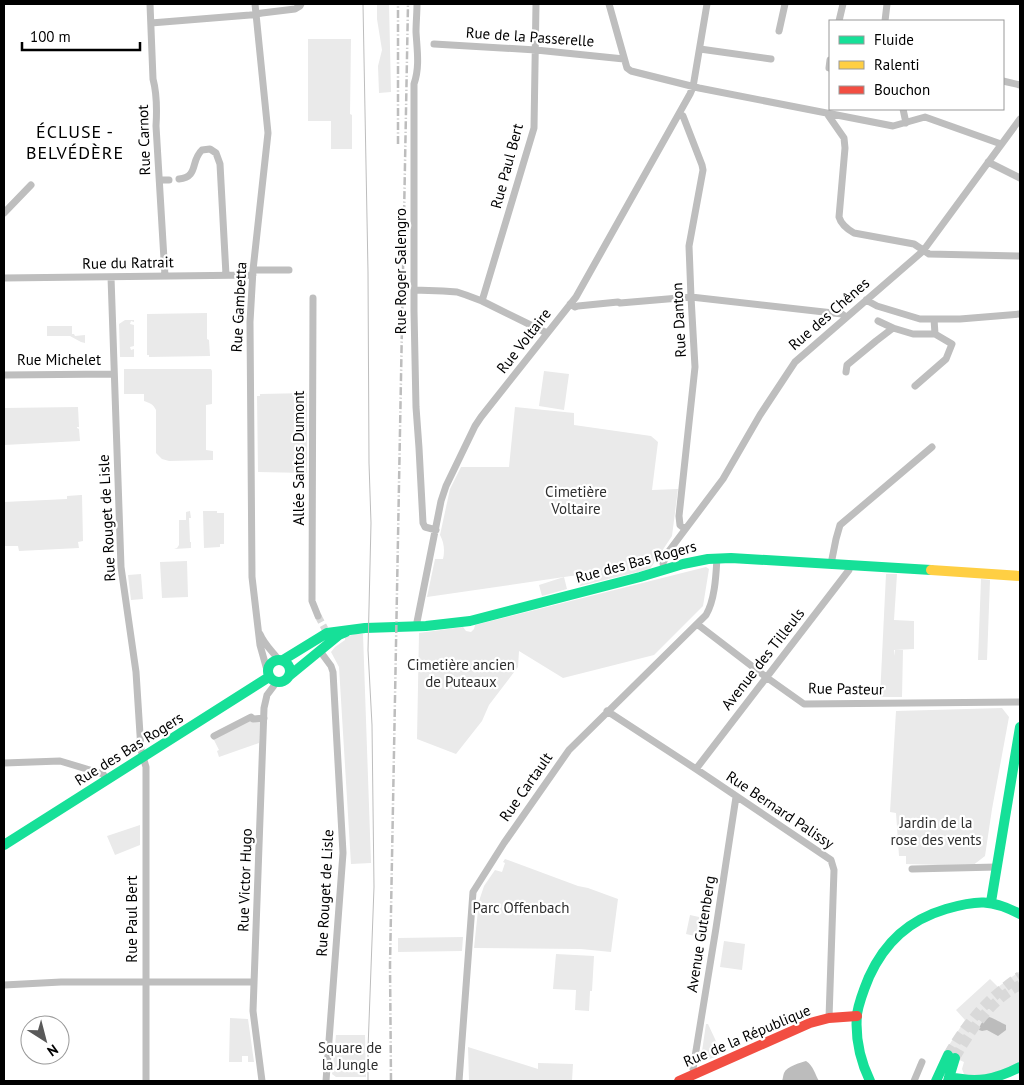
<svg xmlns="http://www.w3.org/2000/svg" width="1024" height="1085" font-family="'PT Sans',sans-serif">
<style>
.green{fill:#eaeaea}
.water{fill:#bcbcbc}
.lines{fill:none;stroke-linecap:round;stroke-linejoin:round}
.street-tunnel{stroke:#d9d9d9;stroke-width:7;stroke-dasharray:7 3.5;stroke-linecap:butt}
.primary-tunnel{stroke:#d9d9d9;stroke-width:10;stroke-dasharray:10 5;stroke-linecap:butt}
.street{stroke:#bebebe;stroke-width:7}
.fast{stroke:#16e098;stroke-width:10}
.slow{stroke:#ffcf43;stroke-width:10}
.jam{stroke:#f24e42;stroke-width:10}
.tram{stroke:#bdbdbd;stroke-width:1}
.rail{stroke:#bdbdbd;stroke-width:2.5;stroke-dasharray:8 2.5 1 2.5;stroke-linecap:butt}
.labels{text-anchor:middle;stroke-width:4.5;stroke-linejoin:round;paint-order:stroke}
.street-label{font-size:15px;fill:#000;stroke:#fff}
.park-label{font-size:15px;fill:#2f2f2f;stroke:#fff}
.quarter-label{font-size:18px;letter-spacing:1px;fill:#000;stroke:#fff}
</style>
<rect width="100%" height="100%" fill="#fff"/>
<!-- green -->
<path class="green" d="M377,4H389L391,92L379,93L378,66L382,50L377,19Z
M308,39H351L350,114L352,115V149H331V121H308Z
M207,313V339L209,340L210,356L149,357V355H147V314Z
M125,320H134V322L131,321L130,324L134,325V346L130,347L131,350L134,349V357H120L119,324Z
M47,326H72V334H74L75,336L85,335V343L81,342L70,336H47Z
M124,369H211L212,371V404L206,405V450L213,451V460L169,461L162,459L156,453V410C153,404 150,403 144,401V394H124Z
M544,371L569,374L564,410L539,406Z
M307,393V473L258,472L257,396H260V394Z
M78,407L79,427H77V428L79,429L80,441L4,445V408Z
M515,407L574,413V425L651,436L658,442L652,490L678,489L672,536L650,569L580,586L578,575L564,577L567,589L542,596L539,585L564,577L427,597L435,559H443C445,551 444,542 440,535L450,489L461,467H509Z
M81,495H82L83,541L78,542L79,548L19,551L18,546H4V502L67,499V496Z
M190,511L191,518H189L190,542H191V548L174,549L177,548L179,545V520H186V512Z
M203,511H217V513H224V544H220V547L204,548Z
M187,561L188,597L162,598L160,562Z
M706,567L709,569L703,606L654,655L563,678L519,651L518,667L489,705L482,721L456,754L417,739L419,633L463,627L466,631L471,632L474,629L475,625Z
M141,574L143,599L131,600L128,575Z
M886,574H897L894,620L914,621V649L894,650V656L895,650H903L902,697H880Z
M981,579L990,580L987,660H978Z
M355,634H363L371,863L351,864L339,667L331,652L335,647L345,640V637Z
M1002,708L1009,717L992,809L985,856L972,866L906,864V856H899L896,813L890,812L896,711Z
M250,720H260L259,743L219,757L217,751L219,750L213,738Z
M140,825V845L115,855L107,836Z
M505,859L578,886L588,888L618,899L611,952L581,949L474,948L479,901L484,886L495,870L502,872L505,863L503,862Z
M690,915L708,919L704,938L686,934Z
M463,937L462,951L398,952V938Z
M724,941L745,944L742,970L720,967Z
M556,954L594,956L592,991H590L589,1011L575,1010L576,990L553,989Z
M1020,971V1062L995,1076L968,1077L964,1074L962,1069L964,1062L944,1053L965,1020L956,1010L990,979L998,987Z
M230,1018L248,1019L254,1062H248V1056H242V1062H229Z
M706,1024H708L722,1054L705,1061L701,1058Z
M336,1035H365L366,1077H336L332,1074Z
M468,1047L538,1069V1063L573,1064L572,1081H469Z"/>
<!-- water -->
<path class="water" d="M989,1017C994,1018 1001,1023 1006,1025V1030L998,1036L987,1030L982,1031L979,1030C980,1023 984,1020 989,1017Z
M806,1061C814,1066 815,1075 819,1081H782C783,1078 783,1076 784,1073C787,1066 800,1063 806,1061Z"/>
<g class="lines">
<!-- street-tunnel -->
<path class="street-tunnel" d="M318,616L325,629"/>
<!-- primary-tunnel -->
<path class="primary-tunnel" d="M948,1055C968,1021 988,998 1020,976
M955,1058C971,1030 991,1000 1020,985"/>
<!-- street -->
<path class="street" d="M150,4L153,79C157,94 157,110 156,126L165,276
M255,4L268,133L253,270L250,322L252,577L260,645L267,670
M417,4C417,13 416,23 416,32C417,50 420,67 414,84V311L416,407L419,448L423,523L425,527L436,530
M609,4L627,68L631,71L699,88L893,126L925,117L1001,144
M839,21L843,4
M885,21L887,4
M151,23L250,15L262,13L295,9L300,6L301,4
M779,31L785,4
M434,44L536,50L624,59
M700,49L771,59
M829,68L830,60
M1003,81L1020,85
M903,109L906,123
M679,114L683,116L702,165L703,170L689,246L691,297L695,367L679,516L680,525L685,529
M828,115L844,138L845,148L839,217C841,224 847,229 854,233L914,244L929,254L1020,256
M988,162L1020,178
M179,179C199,177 190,161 202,150L210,149L216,153L220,164L226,275
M160,180H169
M4,213L31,185
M253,270H289
M111,277L121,567L136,672L141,750L146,767V1081
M4,278L253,275
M414,290L443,291L457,292L466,295L482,301L547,333
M313,298L312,601L318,616
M866,300L877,306L920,319H960L1020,314
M482,301L534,128L536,4
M570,304L575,307L578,306L618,302L620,303L691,297L842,314L846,317
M878,321L893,328L913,334H935
M846,372L847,365L876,341L893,328
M4,375L114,374
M915,386L946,359L952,344L935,334L934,319
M831,564L836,539L840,525L932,447
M664,570L663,563L669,551L723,479L760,415L795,362L923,251L1020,119
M697,624L766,677L804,704L1020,702
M416,627L441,501L446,486L475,426L481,417L576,297L690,94L693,87L707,4
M260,634C264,644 272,651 279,660
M320,651L331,666L333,672L343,853L326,1081
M607,711L696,769L831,860L834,870L829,1018
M214,736L251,717L253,719L264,718
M4,763L60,761L103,774L107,780
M696,769L849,570L850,565
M912,869L997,867
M4,985L61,982H254
M695,1074L693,1069L716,928L736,797
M262,1081L253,1011L264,708L267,695L276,683
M459,1081L473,892L504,843L569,750L706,615C715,600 716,575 717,558
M914,1081L922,1062"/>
<!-- fast -->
<path class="fast" d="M268 671a11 11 0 1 1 22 0a11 11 0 1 1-22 0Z
M283,660L327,633L365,628L426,626L470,621L640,577L683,564L708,559L731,558L931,570
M289,676L339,635L346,632
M4,845L269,677
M991,902L1020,727
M949,1077C977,1083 995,1080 1020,1067
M870,1081C860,1060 855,1037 857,1014C859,1002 864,989 869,977C885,942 909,920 946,909C977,900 991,899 1020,914
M936,1081L948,1055
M948,1081L955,1058"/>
<!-- slow -->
<path class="slow" d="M931,570L1020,576"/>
<!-- jam -->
<path class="jam" d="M679,1081L810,1023L829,1018L857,1016"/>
<!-- tram -->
<path class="tram" d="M363,4L368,272L369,463L371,523L368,650L372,725L374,887L368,1049V1081"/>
<!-- rail -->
<path class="rail" d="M398,144V4
M391,1081L390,965L408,4"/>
</g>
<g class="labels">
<!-- street labels -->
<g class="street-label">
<text transform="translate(530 37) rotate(4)" y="5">Rue de la Passerelle</text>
<text transform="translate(144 140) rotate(-92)" y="5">Rue Carnot</text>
<text transform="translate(507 166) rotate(-75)" y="5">Rue Paul Bert</text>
<text transform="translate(128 263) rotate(-1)" y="5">Rue du Ratrait</text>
<text transform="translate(401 271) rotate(-90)" y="5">Rue Roger Salengro</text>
<text transform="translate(239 307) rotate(-87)" y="5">Rue Gambetta</text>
<text transform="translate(829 314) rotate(-41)" y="5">Rue des Chênes</text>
<text transform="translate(679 320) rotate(-93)" y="5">Rue Danton</text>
<text transform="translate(524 341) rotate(-52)" y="5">Rue Voltaire</text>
<text x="59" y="365">Rue Michelet</text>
<text transform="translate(299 458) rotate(-90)" y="5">Allée Santos Dumont</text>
<text transform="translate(107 518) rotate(-93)" y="5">Rue Rouget de Lisle</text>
<text transform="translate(636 562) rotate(-15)" y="5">Rue des Bas Rogers</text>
<text transform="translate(763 659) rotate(-52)" y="5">Avenue des Tilleuls</text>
<text transform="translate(846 689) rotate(1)" y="5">Rue Pasteur</text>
<text transform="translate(129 749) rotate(-32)" y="5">Rue des Bas Rogers</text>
<text transform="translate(526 787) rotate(-55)" y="5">Rue Cartault</text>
<text transform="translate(780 810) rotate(34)" y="5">Rue Bernard Palissy</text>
<text transform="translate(245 880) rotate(-88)" y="5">Rue Victor Hugo</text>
<text transform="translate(325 893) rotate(-87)" y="5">Rue Rouget de Lisle</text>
<text transform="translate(132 919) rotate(-90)" y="5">Rue Paul Bert</text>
<text transform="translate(701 934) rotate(-81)" y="5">Avenue Gutenberg</text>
<text transform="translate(747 1036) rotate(-23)" y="5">Rue de la République</text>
</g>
<!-- park labels -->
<g class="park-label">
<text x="576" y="497">Cimetière<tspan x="576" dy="17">Voltaire</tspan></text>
<text x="461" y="670">Cimetière ancien<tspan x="461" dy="17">de Puteaux</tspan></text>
<text x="936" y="828">Jardin de la<tspan x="936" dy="17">rose des vents</tspan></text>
<text x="521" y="913">Parc Offenbach</text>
<text x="350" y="1053">Square de<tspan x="350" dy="17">la Jungle</tspan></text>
</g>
<!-- quarter labels -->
<g class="quarter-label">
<text x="75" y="138">ÉCLUSE -<tspan x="75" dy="21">BELVÉDÈRE</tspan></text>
</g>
</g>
<!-- border -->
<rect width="1024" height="1085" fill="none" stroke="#000000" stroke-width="10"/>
<!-- legend -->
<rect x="829" y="20" width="175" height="90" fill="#ffffff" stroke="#999999"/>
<rect x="839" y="36" width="25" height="8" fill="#16e098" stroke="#999999"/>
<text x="874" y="45" font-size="15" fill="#000000">Fluide</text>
<rect x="839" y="61" width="25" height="8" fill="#ffcf43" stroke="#999999"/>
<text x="874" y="70" font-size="15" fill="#000000">Ralenti</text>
<rect x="839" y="86" width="25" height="8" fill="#f24e42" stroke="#999999"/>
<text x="874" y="95" font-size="15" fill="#000000">Bouchon</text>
<!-- north arrow -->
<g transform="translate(45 1040) rotate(144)"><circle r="24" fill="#ffffff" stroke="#999999"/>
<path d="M0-4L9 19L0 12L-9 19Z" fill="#595959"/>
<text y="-8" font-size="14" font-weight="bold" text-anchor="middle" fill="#000000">N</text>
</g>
<!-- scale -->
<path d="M22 42v8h118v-8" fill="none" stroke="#000000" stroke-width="2.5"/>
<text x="30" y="42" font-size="15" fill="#000000" stroke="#ffffff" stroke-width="4" paint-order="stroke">100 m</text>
</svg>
